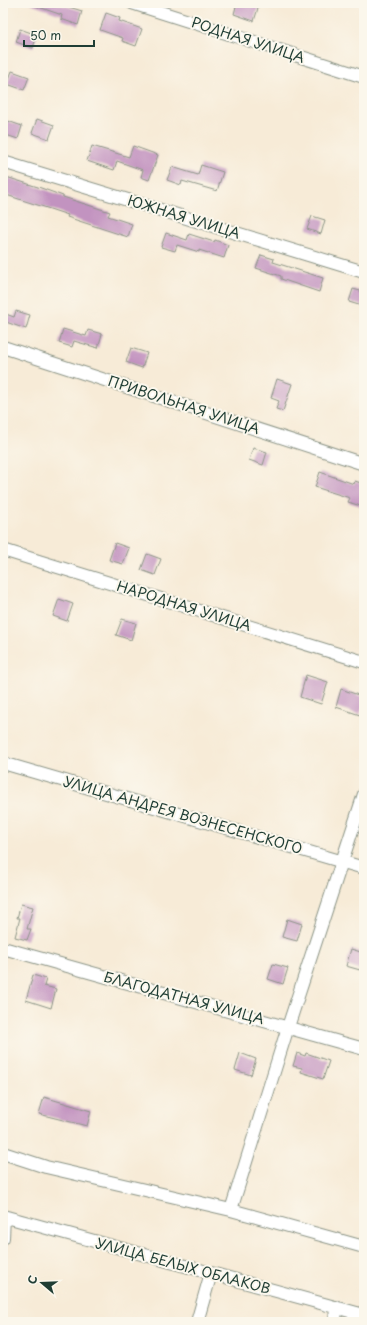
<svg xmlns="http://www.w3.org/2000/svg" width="367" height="1325" font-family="'Playpen Sans',sans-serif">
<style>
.building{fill:#c293c0}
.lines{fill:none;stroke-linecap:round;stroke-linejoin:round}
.minor-casing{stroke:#8b9486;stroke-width:14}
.minor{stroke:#fff;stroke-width:12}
.labels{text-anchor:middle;stroke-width:4;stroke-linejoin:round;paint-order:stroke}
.street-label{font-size:14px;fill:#1f3d34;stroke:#fbf7ec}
</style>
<rect width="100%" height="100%" fill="#fbf7ec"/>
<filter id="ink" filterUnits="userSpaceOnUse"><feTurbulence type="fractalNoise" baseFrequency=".025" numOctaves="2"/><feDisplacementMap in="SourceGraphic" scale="8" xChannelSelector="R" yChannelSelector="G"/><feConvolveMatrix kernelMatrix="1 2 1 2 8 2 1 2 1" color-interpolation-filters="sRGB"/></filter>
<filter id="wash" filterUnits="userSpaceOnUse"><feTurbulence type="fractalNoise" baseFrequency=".012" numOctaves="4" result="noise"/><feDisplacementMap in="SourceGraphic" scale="16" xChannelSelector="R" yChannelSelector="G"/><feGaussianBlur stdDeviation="0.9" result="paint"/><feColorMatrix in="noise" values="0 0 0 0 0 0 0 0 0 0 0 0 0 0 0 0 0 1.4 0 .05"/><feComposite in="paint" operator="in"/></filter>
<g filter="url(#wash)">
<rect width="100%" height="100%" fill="#f7ebd7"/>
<g id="blocks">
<!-- building -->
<path class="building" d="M31,3H56L82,11L78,25L61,19L62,15L30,4Z
M237,3H252L259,5L254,21L234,14Z
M106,13L120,18L119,21L142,29L136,46L122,41L123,38L100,30Z
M20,29L37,35L33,48L16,42Z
M12,71L29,77L24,90L7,84Z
M37,119L54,125L49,139L32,133Z
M5,120L22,126L18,139L3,134V127Z
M92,146L129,157L133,146L158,155L149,180L141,177L143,170L117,161L114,170L87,161Z
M201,165L223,172L217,191L182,181L181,185L167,180L172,167L198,175Z
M3,176L41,188L63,196V197L110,212L108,216L132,224L128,237L67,217L68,215L44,207L3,194Z
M312,216L325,220L321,234L307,229Z
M166,233L187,240L189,234L214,242L215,240L228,245L224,258L199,250V252L177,245L175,251L161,247Z
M261,255L274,259L273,262L323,278L319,292L281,279V276L256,268Z
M353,289L364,292L362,306L349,302Z
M16,311L30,315L26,329L3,321V313L14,317Z
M63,329L86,336L88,330L102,334L98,348L74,341L72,347L59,343Z
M131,348L147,353L142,368L126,362Z
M277,379L292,384L283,411L276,409L279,401L271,398Z
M253,448L267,452L263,465L249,460Z
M320,472L354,484L355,481L364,484V507L348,502L350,498L315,487Z
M115,543L129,548L123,564L109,560Z
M147,554L161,559L155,575L141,570Z
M59,599L73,604L67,621L53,616Z
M122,619L136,623L131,640L116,635Z
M306,675L328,682L321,704L300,697Z
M341,689L364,697V703L360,715L336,707Z
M21,904L33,907L27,929H31L27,940L15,937L20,918H17Z
M287,919L302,924L297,941L282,937Z
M351,949L364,953L360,970L346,966Z
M273,964L288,968L283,984L268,979Z
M33,975L46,979L44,986L56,989L51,1008L26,1000Z
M240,1053L256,1059L251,1075L235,1070Z
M297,1053L305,1056L306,1053L329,1061L323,1079L301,1072L302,1068L293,1066Z
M44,1097L91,1111L87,1126L39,1114Z"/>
</g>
</g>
<g filter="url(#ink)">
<use href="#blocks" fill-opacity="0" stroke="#8b9486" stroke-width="1"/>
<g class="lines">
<defs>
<path id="minor" d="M132,3L364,77
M3,162L364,272
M3,347L364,464
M3,550L364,662
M3,763L364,868
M3,948L364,1049
M3,1153L46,1167L231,1210L364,1247
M231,1210L288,1027L364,794
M3,1216L364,1315
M3,1238L4,1216
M197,1322L211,1273
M335,1322L336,1307"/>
</defs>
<!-- minor casing -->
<use href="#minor" class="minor-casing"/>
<!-- minor -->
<use href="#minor" class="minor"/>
</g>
</g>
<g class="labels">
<!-- street labels -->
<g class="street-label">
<text transform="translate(248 40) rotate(18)" y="5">РОДНАЯ УЛИЦА</text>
<text transform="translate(184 217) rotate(17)" y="5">ЮЖНАЯ УЛИЦА</text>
<text transform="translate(184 405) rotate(18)" y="5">ПРИВОЛЬНАЯ УЛИЦА</text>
<text transform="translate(184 606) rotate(17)" y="5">НАРОДНАЯ УЛИЦА</text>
<text transform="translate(183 815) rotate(16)" y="5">УЛИЦА АНДРЕЯ ВОЗНЕСЕНСКОГО</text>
<text transform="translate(184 998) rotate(15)" y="5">БЛАГОДАТНАЯ УЛИЦА</text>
<text transform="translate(183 1266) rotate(15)" y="5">УЛИЦА БЕЛЫХ ОБЛАКОВ</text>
</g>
</g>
<!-- margin -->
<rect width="367" height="1325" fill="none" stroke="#fbf7ec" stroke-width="16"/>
<!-- north arrow -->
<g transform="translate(42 1283) rotate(289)" stroke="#fbf7ec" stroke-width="3" paint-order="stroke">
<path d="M0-3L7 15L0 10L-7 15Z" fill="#1f3d34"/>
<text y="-6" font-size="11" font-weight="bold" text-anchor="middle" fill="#1f3d34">С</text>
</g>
<!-- scale -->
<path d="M24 40v6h70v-6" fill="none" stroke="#1f3d34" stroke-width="2"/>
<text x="30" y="40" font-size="12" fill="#1f3d34" stroke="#fbf7ec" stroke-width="3" paint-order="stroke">50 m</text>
</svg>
